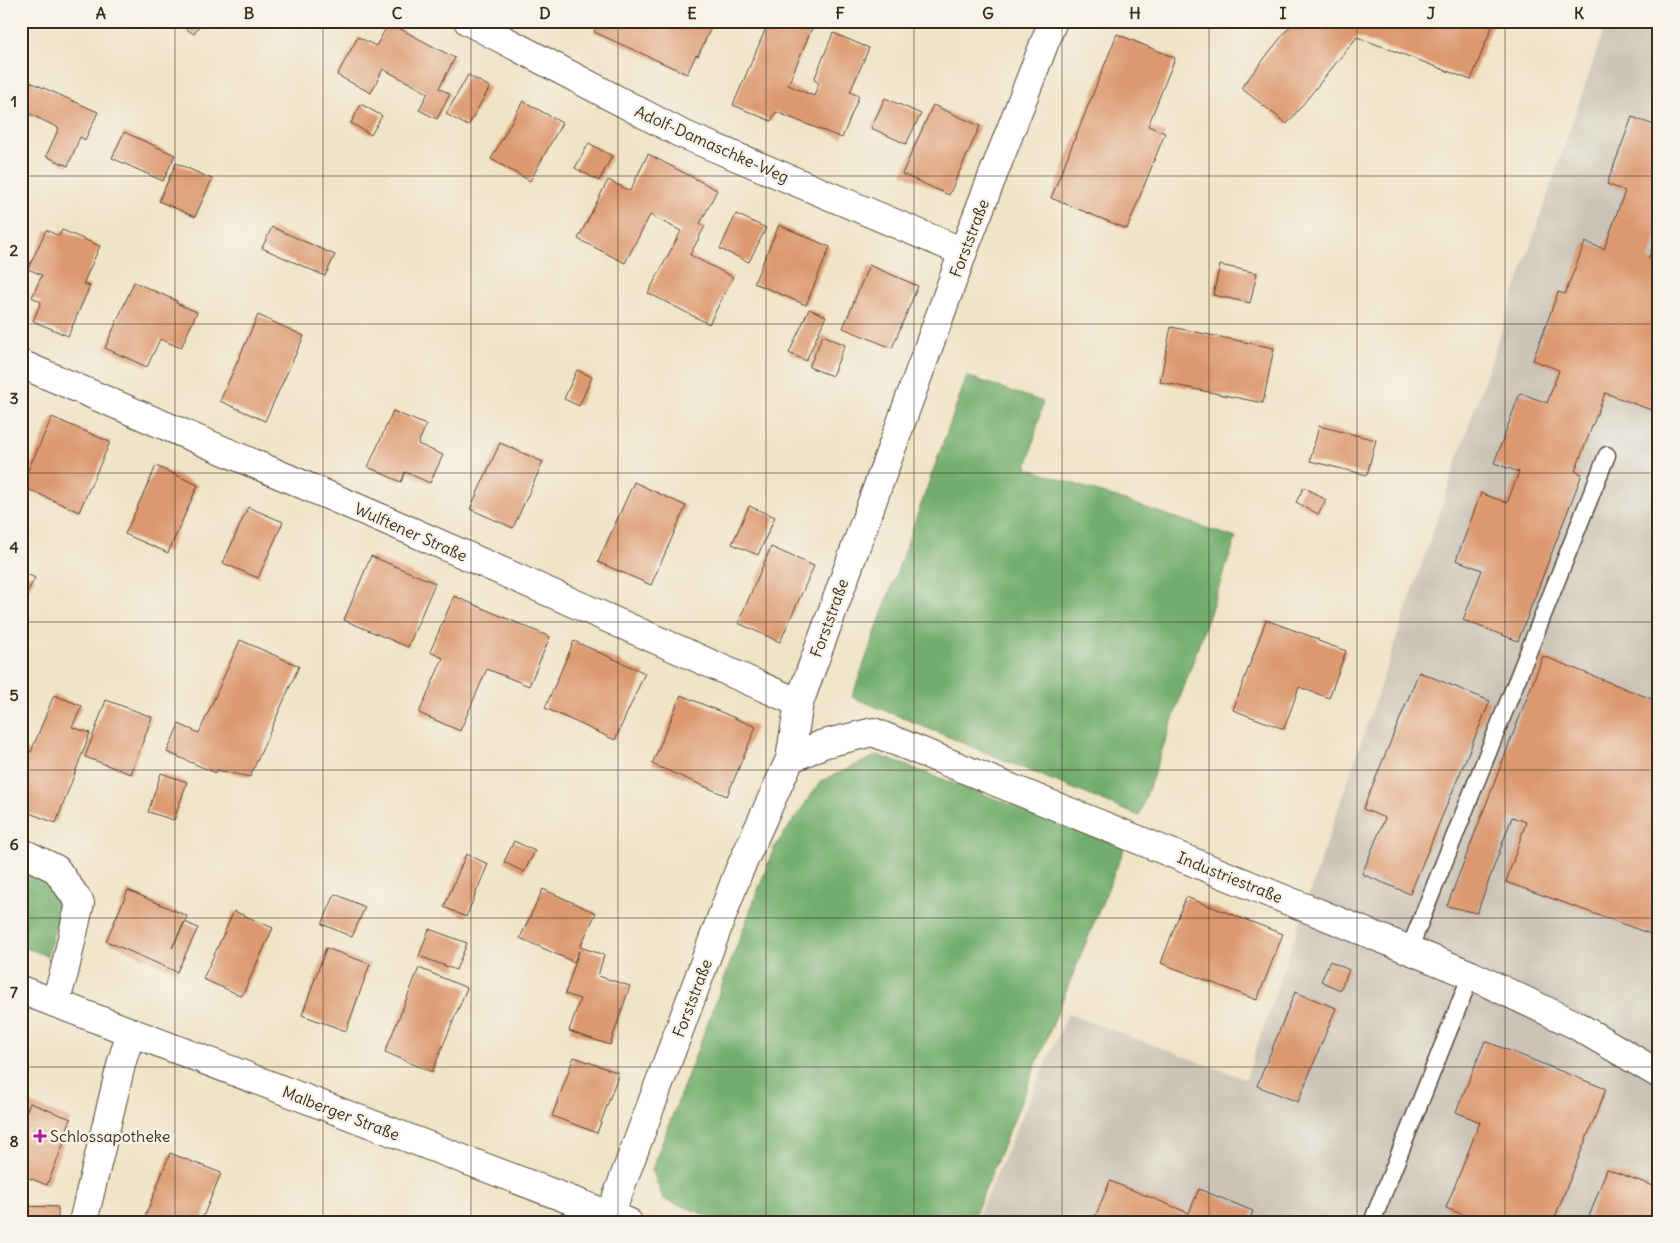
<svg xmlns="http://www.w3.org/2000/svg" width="1680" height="1243" font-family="Delius,sans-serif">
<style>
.industrial{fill:#cbc3b8}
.forest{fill:#72ad6d;stroke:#566c46}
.building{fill:#dc986e}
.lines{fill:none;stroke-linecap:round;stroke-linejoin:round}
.service-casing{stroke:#564637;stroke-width:19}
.minor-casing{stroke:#564637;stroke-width:30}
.tertiary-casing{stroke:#564637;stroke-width:30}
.service{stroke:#fff;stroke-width:16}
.minor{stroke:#fff;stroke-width:28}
.tertiary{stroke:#fff;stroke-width:28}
.grid{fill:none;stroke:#3b2a1e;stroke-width:1;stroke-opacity:0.55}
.poi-dot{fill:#b5179e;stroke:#f7f3e8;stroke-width:2}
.labels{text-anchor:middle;stroke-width:5;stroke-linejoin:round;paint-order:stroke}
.street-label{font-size:16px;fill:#3b2a1e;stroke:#f7f3e8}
.poi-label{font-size:16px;fill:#3b2a1e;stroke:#f7f3e8;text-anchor:start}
.neatline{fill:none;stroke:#3b2a1e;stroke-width:2}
.grid-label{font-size:16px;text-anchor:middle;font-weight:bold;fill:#3b2a1e}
</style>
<rect width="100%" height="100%" fill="#f7f3e8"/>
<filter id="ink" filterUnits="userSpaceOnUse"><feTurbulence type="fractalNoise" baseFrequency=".02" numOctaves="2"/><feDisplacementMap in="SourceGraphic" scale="10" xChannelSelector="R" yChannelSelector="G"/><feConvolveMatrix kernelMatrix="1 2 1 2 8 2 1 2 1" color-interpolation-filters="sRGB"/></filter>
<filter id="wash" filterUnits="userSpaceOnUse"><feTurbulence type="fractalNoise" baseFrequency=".0096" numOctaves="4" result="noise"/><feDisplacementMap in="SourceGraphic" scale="20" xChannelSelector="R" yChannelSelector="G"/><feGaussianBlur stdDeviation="1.12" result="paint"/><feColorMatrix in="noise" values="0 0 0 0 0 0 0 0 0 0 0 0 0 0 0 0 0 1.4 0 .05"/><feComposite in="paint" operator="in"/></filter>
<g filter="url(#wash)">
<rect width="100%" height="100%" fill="#f0e3c6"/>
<!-- industrial -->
<path class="industrial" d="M1607,21H1659V1222H975L1068,1014L1246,1079Z"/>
<!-- forest -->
<path class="forest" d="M967,376L1043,402L1027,468L1236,538L1139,816L852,697Z
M878,755L1125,847L972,1222H724L663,1199L652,1169L774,848L821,781Z
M21,870L47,883L61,907L47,956L21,946Z"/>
<g id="blocks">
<!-- building -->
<path class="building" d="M174,21H202L194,34Z
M599,21H714L698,56L696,55L687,74L594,32Z
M769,21L814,23L788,85L814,96L819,83L814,80L833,33L869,48L850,92L859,96L842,138L776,112L771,121L733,105Z
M1294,21H1486L1493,24L1471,80L1357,37L1287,124L1241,88Z
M389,23L455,58L439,88L450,94L437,119L419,110L428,93L383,69L371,93L337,75L358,37L376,46Z
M1117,34L1175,58L1148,126L1165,133L1127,229L1051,198Z
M468,75L490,87L468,126L446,114Z
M28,81L98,112L85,140L80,137L68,166L46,156L59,128L21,110V96Z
M885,98L921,114L906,144L871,128Z
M523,101L562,123L530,181L491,159Z
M361,104L382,116L371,135L351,123Z
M933,105L980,126L949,195L902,174Z
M1632,117L1659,127V231L1648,259L1659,263V397L1654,411L1605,393L1575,471L1582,474L1518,641L1463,620L1482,570L1456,560L1481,493L1507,503L1519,472L1494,463L1520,393L1547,403L1559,370L1533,360L1558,292L1565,294L1585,242L1604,249L1625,191L1607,184Z
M124,132L175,155L163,181L112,158Z
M589,143L612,156L599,181L575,168Z
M648,154L717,190L700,224L705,226L690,255L733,277L709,324L648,293L681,231L650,215L625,263L578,239L608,180L630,191Z
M176,163L212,179L195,217L159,201Z
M736,214L766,228L749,262L720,249Z
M779,225L830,247L806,305L754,283Z
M272,227L335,255L325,276L262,248Z
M46,230L59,236L62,230L100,246L83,284L90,286L68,336L33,321L41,302L32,297L42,275L28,269Z
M869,265L918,286L892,348L843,328Z
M1220,265L1257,273L1250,303L1213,295Z
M134,282L177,301L176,303L197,312L181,348L160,339L147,367L105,348Z
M809,309L826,316L806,361L789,353Z
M258,315L304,336L265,421L220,401Z
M1171,327L1274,348L1263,403L1160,382Z
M823,335L845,345L832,376L809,367Z
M577,370L592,377L579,406L564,399Z
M393,411L426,425L418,444L443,455L430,483L405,472L401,482L368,467Z
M52,417L110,442L79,512L21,486Z
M1319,426L1376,440L1367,475L1310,461Z
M500,443L543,462L513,528L470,509Z
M156,466L198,485L168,553L125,534Z
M634,482L686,506L651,585L598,562Z
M1304,487L1326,500L1318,514L1296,502Z
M749,506L775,517L758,555L732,544Z
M248,507L283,522L258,578L223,563Z
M771,547L814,566L780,642L738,623Z
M371,556L435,583L408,647L344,620Z
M21,571L35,578L25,596L21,595Z
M454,596L550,637L529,686L487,669L460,731L419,713L443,658L430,652Z
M1266,620L1318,639V641L1346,651L1329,698L1299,687L1284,729L1233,710Z
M240,640L299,666L250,777L217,770L216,773L167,752L179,724L199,733Z
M574,641L645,673L615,740L545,708Z
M1543,656L1659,702V937L1506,882L1526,822L1512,817L1477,913L1447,906Z
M1419,672L1490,701L1410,894L1362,874L1385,818L1363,809Z
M54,695L82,706L72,727L90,733L56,823L21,810V747L31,752Z
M681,695L756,727L727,796L652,764Z
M106,700L152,717L131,774L85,757Z
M161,773L187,782L174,820L148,812Z
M514,841L535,851L524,872L504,862Z
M466,854L488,864L466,917L444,907Z
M543,889L596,913L580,947L604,955L598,976L630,986L610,1045L569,1031L580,999L565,994L579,951L574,962L520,938Z
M128,890L187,916L172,948L185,922L198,928L177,972L106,941Z
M335,894L365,907L352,937L322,924Z
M1186,897L1283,934L1257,1000L1161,963Z
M234,911L273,928L242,996L203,979Z
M429,929L467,943L456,970L419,956Z
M326,948L370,964L346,1031L302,1015Z
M1330,961L1349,970L1340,990L1321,981Z
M419,968L467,988L432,1072L385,1052Z
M1295,992L1336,1008L1298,1102L1257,1086Z
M1485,1041L1606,1089L1553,1222H1461L1464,1215L1446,1208L1480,1122L1456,1112Z
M574,1057L619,1073L597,1133L552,1116Z
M30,1103L71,1119L62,1142L64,1143L47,1185L21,1175V1124Z
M170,1153L221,1173L201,1222H143Z
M1607,1169L1659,1188V1222H1587Z
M1110,1181L1189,1213L1199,1189L1253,1211L1249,1222H1093Z
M21,1206L58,1207V1222H21Z"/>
</g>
</g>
<g filter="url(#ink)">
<use href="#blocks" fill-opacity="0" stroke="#564637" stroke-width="1"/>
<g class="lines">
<defs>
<path id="service" d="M1409,950L1607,455
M1372,1222L1471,975"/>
<path id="minor" d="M468,21L680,133L963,252
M21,364L395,524L799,703
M790,759L823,744L873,732L1471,975L1574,1024L1659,1074
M21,852L56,869L80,903L64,973L55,1003
M610,1215L738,873L790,759L799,703L963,252L1053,21
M83,1222L122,1061L131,1032"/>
<path id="tertiary" d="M21,990L628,1222"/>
</defs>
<!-- service casing -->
<use href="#service" class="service-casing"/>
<!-- minor casing -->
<use href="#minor" class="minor-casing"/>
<!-- tertiary casing -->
<use href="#tertiary" class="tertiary-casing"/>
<!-- service -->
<use href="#service" class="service"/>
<!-- minor -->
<use href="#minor" class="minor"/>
<!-- tertiary -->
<use href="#tertiary" class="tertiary"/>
</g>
</g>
<!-- grid -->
<path class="grid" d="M175,21V1222M323,21V1222M471,21V1222M618,21V1222M766,21V1222M914,21V1222M1062,21V1222M1209,21V1222M1357,21V1222M1505,21V1222M21,176H1659M21,324H1659M21,473H1659M21,622H1659M21,770H1659M21,918H1659M21,1067H1659"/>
<!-- markers -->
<path class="poi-dot" d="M37.5 1128.5h5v5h5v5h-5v5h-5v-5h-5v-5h5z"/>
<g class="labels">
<!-- street labels -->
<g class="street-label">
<text transform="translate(712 144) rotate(24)" y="6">Adolf-Damaschke-Weg</text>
<text transform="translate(969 238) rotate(-69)" y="6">Forststraße</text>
<text transform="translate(411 532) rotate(24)" y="6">Wulftener Straße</text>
<text transform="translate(829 618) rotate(-70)" y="6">Forststraße</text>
<text transform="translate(1230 877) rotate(22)" y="6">Industriestraße</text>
<text transform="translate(692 998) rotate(-69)" y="6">Forststraße</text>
<text transform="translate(341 1113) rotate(21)" y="6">Malberger Straße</text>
</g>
<!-- poi labels -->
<g class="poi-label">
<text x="50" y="1142">Schlossapotheke</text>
</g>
</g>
<!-- margin -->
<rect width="1680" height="1243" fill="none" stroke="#f7f3e8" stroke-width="55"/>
<rect x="28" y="28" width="1624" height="1188" class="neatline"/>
<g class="grid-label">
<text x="101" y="19">A</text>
<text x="249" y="19">B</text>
<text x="397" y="19">C</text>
<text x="545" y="19">D</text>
<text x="692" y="19">E</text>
<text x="840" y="19">F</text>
<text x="988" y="19">G</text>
<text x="1135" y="19">H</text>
<text x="1283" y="19">I</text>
<text x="1431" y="19">J</text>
<text x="1579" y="19">K</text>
<text x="14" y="107">1</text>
<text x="14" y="256">2</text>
<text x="14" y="404">3</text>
<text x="14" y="553">4</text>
<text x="14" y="701">5</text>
<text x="14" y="850">6</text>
<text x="14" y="998">7</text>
<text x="14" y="1147">8</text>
</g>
</svg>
